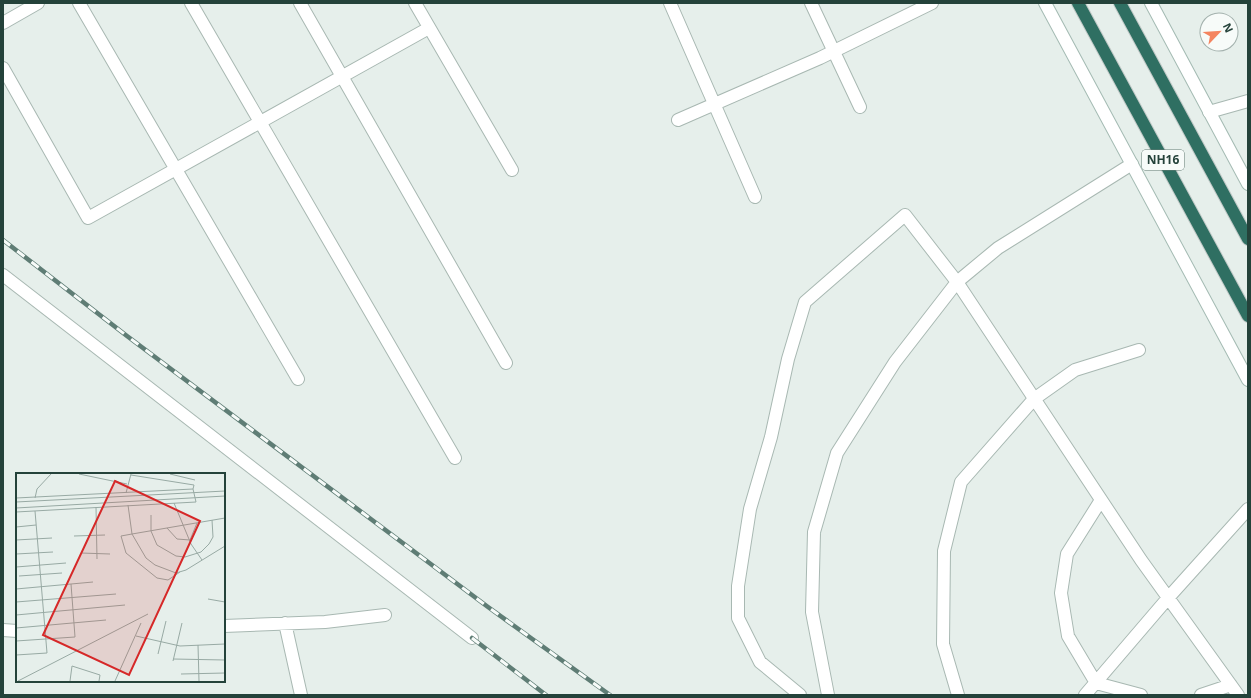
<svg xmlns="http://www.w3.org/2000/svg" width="1251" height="698" font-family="'Open Sans',sans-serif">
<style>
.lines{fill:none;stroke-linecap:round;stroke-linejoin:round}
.street-casing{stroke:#a8b8b2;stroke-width:14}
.secondary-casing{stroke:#a4bbb3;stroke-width:14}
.highway-casing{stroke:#c2cac8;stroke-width:14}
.street{stroke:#fff;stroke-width:12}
.secondary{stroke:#fff;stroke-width:12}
.highway{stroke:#2f6f62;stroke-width:12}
.rail-casing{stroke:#5f7d75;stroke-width:4.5}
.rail{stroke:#f7fbf9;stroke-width:3;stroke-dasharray:9;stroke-linecap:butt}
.labels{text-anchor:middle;stroke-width:3.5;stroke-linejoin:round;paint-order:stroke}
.shield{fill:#f7fbf9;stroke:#637a73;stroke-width:1}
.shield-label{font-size:12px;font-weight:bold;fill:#24423a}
.inset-road{fill:none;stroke:#98aaa4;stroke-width:1}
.view{fill:#d62828;fill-opacity:0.15;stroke:#d62828;stroke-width:2}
.inset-edge{fill:none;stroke:#24423a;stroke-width:2}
</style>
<rect width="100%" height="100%" fill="#e6efeb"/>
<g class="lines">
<defs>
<path id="street" d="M79,3L298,379
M191,3L455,458
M300,3L506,363
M415,3L512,170
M670,3L755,197
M811,3L860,107
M3,23L38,3
M3,68L88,218L429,28
M1209,112L1248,101
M678,120L820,58L932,3
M1132,164L998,248L957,282L1141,560L1238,695
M3,275L472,638
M1101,500L1067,554L1061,593L1068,636L1096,683L1141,695
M285,623L301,695
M224,626L325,622L385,615
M3,630L17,631
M800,695L760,662L738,618V586L750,509L771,437L788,359L805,302L905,215L957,282L895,362L837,453L814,532L812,612L828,695
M958,695L943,644L944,551L961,482L1034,399L1075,370L1139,350
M1085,695L1168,598L1248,509
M1201,695L1231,685"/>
<path id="secondary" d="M1045,3L1248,380
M1151,3L1248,184"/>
<path id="highway" d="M1078,3L1248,316
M1120,3L1248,239"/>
</defs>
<!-- street casing -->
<use href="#street" class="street-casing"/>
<!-- secondary casing -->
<use href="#secondary" class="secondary-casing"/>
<!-- highway casing -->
<use href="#highway" class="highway-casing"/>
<!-- street -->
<use href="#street" class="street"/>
<!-- secondary -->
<use href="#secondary" class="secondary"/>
<!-- highway -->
<use href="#highway" class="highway"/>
<defs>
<path id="rail" d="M3,240L127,336L488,607L610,695
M472,638L546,695"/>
</defs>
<!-- rail casing -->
<use href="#rail" class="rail-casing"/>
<!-- rail -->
<use href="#rail" class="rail"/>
</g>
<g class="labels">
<!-- shield labels -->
<rect class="shield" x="1142" y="150" width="42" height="20" rx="3"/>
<g class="shield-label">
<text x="1163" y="164">NH16</text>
</g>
</g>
<!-- overview -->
<g transform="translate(16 473)">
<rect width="209" height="209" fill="#e6efeb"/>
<path class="inset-road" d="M63,1L111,11M154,1L179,7M115,2L178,12L177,16M110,20L115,1M0,25L177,16L180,29L0,39M19,25L21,16L35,1M0,29L209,18M158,30L175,71L186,87M112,32L116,61L209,45M80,34L81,86M0,35L209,23M135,42V58L141,72L160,83L169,84L185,79L193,71L197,64L196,47M0,54L20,52M151,55L161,66L174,67L181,50M58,63L89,62M0,67L36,65M65,80L94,81M0,81L37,79M0,94L50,90M164,99L152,107L141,105L110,80L105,63L116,61L130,85L139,92L160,100L170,97L209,73M3,103L46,100M0,116L77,109M192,126L209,129M0,129L100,121M0,142L109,132M0,155L90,147M120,163L164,173L209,171M0,168L59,164L55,111M182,172L183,208M142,181L150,148M0,182L31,180L19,38M157,186L209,187M157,188L166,150M165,201L209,200M2,208L132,141M54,208L56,193L84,202L83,208M99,208L125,150"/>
<path class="view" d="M99,8L184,48L113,202L27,162Z"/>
<rect width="209" height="209" class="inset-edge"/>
</g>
<!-- border -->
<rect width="1251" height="698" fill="none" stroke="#24423a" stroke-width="8"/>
<!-- north arrow -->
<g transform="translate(1219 32) rotate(65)"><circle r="19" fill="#f7fbf9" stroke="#a3b1ad"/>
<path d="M0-3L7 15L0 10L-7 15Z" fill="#f4845f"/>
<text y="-6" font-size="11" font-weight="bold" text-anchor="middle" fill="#24423a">N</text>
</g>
</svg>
